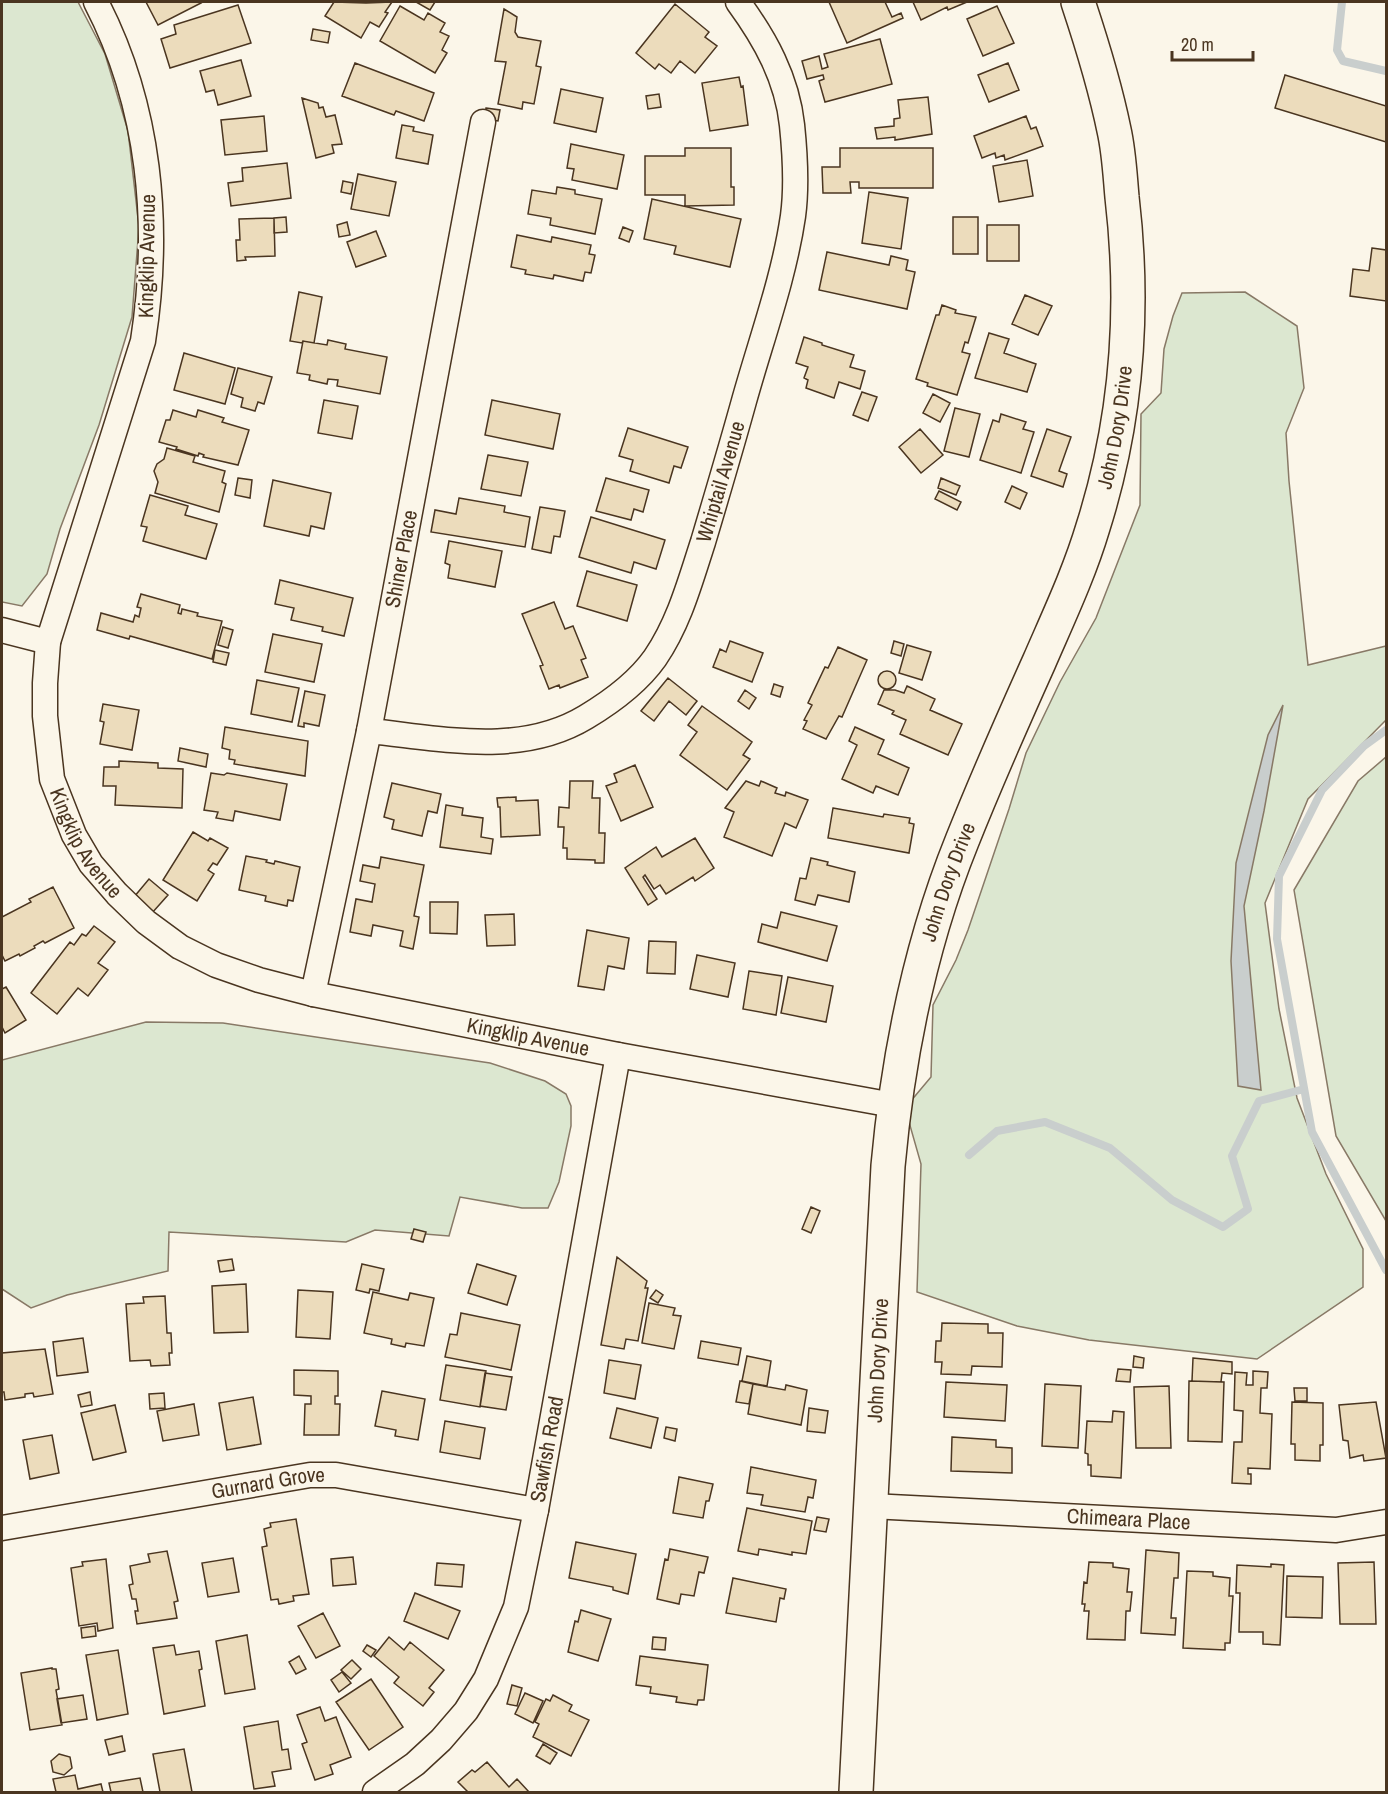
<svg xmlns="http://www.w3.org/2000/svg" width="1388" height="1794" font-family="'Archivo Narrow',sans-serif">
<style>
.green{fill:#dce7d0;stroke:#887966;stroke-width:1.5}
.water{fill:#c9cecd;stroke:#887966;stroke-width:1.5}
.lines{fill:none;stroke-linecap:round;stroke-linejoin:round}
.stream{stroke:#c9cecd;stroke-width:8}
.building{fill:#ecdcbc;stroke:#4a3520;stroke-width:1.5}
.street-casing{stroke:#4a3520;stroke-width:27}
.secondary-casing{stroke:#4a3520;stroke-width:36}
.street{stroke:#fbf6e9;stroke-width:24}
.secondary{stroke:#fbf6e9;stroke-width:33}
.labels{text-anchor:middle;stroke-width:4.5;stroke-linejoin:round;paint-order:stroke}
.street-label{font-size:21px;fill:#4a3520;stroke:#fbf6e9}
</style>
<rect width="100%" height="100%" fill="#fbf6e9"/>
<!-- green -->
<path class="green" d="M2,2H78L105,54L128,131L139,227L132,317L99,425L60,529L47,574L22,606L2,602Z
M1245,292L1297,326L1304,388L1286,433L1289,481L1308,665L1386,646V720L1308,799L1265,903L1279,1009L1297,1098L1326,1174L1363,1249V1287L1257,1359L1089,1340L1017,1326L917,1292L921,1164L905,1108L931,1077L933,1005L956,960L968,930L1009,809L1026,753L1060,682L1096,618L1140,505L1141,414L1161,393L1164,349L1173,316L1182,293Z
M1386,757V1221L1336,1136L1294,890L1358,781Z
M146,1022L223,1023L490,1063L545,1081L566,1094L571,1106V1126L559,1182L548,1208H522L460,1197L449,1236L375,1230L346,1242L169,1232L168,1271L67,1295L31,1308L2,1289V1060Z"/>
<!-- water -->
<path class="water" d="M1283,705L1264,811L1244,906L1261,1090L1238,1086L1231,961L1236,863L1268,735Z"/>
<g class="lines">
<!-- stream -->
<path class="stream" d="M1342,2L1337,50L1343,61L1386,71
M1386,730L1364,746L1322,790L1279,876L1277,939L1312,1132L1386,1270
M969,1155L997,1131L1045,1122L1110,1148L1172,1200L1223,1227L1248,1209L1232,1156L1259,1101L1304,1089"/>
</g>
<!-- building -->
<path class="building" d="M146,2H200L201,3L158,25Z
M334,2L366,3L392,2L385,12L388,13L379,27L370,22L361,38L325,16Z
M416,2H435L430,10Z
M829,2H885L892,17L901,13L903,18L847,43Z
M913,2H967L948,10L947,7L921,20Z
M675,4L709,32L705,37L717,46L695,73L680,61L671,73L659,64L655,69L636,53Z
M238,5L251,43L170,68L161,39L176,34L174,25Z
M400,6L424,20L428,13L445,23L440,32L449,36L442,50L447,53L435,73L380,41Z
M997,6L1014,43L983,56L967,19Z
M504,9L517,17L515,32L518,37L541,41L536,66L541,67L534,104L523,102L522,109L498,104L506,62L495,61Z
M313,29L330,32L328,43L311,40Z
M880,39L892,84L825,102L819,81L824,79L823,75L807,79L802,61L819,56L822,69L828,67L824,54Z
M241,60L251,96L218,105L214,90L206,92L200,71Z
M355,63L434,93L424,121L396,111L394,115L342,96Z
M1008,63L1019,90L989,102L978,75Z
M1285,75L1386,106V142L1275,108Z
M739,77L741,87L743,86L748,125L710,131L702,83Z
M561,89L603,98L596,132L554,123Z
M659,94L661,107L648,109L646,96Z
M928,97L932,134L895,140V137L877,139L875,128L894,126V119L900,118L898,100Z
M302,98L318,103L319,108L323,107L326,117L335,115L342,144L332,145L334,153L316,158Z
M486,108L500,110L498,121L485,119Z
M264,116L267,151L225,155L221,120Z
M1026,116L1031,129L1036,127L1043,146L1005,160L1004,155L996,158L995,153L982,158L974,136Z
M402,125L414,127L413,131L433,135L428,164L396,158Z
M571,144L624,155L617,189L572,180L574,169L567,168Z
M685,148H731V187H734V205L685,206V195H645V156H685Z
M840,148H933V188H859V182H850L851,193H823L822,167H840Z
M1027,160L1033,196L999,202L993,166Z
M287,163L291,198L231,206L228,183L243,181L242,168Z
M358,174L396,182L389,216L351,209Z
M343,181L353,183L351,194L341,192Z
M557,187L575,190V194L602,199L595,234L550,225L551,218L528,214L532,190L556,194Z
M869,192L908,198L901,249L862,243Z
M652,199L741,219L730,267L674,254L676,246L644,239Z
M286,217L287,232L274,233V218Z
M953,217H978V254H953Z
M274,218L275,256L245,257L246,260L237,261L236,240H240L239,219Z
M347,222L350,235L339,237L337,225Z
M987,225H1019V261H987Z
M623,227L633,231L629,242L619,238Z
M376,231L386,256L356,267L347,242Z
M517,235L551,242L552,237L591,245L589,254L595,255L591,273L585,272L583,281L554,275L553,279L525,274L526,270L511,267Z
M1372,248L1386,250V301L1350,296L1353,269L1369,271Z
M827,252L889,265L891,256L908,260L906,270L915,272L907,309L819,290Z
M299,292L322,297L314,343L303,341L302,343L290,341Z
M1025,295L1052,306L1038,335L1012,324Z
M942,305L956,310L955,313L976,317L968,343L965,342L962,352L970,354L957,395L927,386L928,383L916,379L936,315H939Z
M989,333L1009,339L1004,353L1036,364L1027,392L975,378Z
M804,337L822,343V345L854,355L850,367L865,371L860,389L839,382L834,398L806,388L808,380L804,378L808,367L796,363Z
M328,340L346,344L345,349L387,357L380,394L337,386L338,380L328,379L327,384L309,380L310,375L297,373L303,341L327,345Z
M184,353L235,368L225,404L174,390Z
M238,368L272,377L264,404L258,402L255,411L241,407L243,398L231,394Z
M862,392L877,397L868,421L853,415Z
M933,394L950,403L940,422L923,413Z
M324,400L358,406L352,439L318,433Z
M492,400L560,414L553,449L485,435Z
M955,408L980,414L969,457L944,451Z
M173,410L196,417L198,410L224,418L222,422L249,430L238,465L203,457L204,455L199,453L198,456L176,449L177,447L159,442L166,420H170Z
M1001,414L1026,422L1023,429L1034,432L1021,473L980,460L993,420L999,422Z
M628,428L688,447L681,468L674,466L669,483L630,471L633,460L619,456Z
M920,429L943,455L921,473L899,447Z
M1047,429L1071,437L1059,471L1067,474L1063,487L1031,476Z
M167,448L195,456L193,462L225,471L222,482L226,484L219,512L155,493L158,482L154,471L157,464L164,459Z
M488,455L528,462L521,496L481,489Z
M238,478L252,480L250,498L235,495Z
M606,478L649,490L643,512L634,509L631,520L596,511Z
M941,478L960,486L956,495L938,488Z
M273,480L331,493L324,529L311,526L309,536L264,526Z
M1012,486L1027,493L1020,509L1005,502Z
M939,491L961,502L957,510L935,499Z
M150,495L188,506L185,515L217,524L206,559L143,541L147,527L141,526Z
M459,498L505,506L504,512L530,517L525,547L431,532L435,510L456,514Z
M540,507L565,511L560,537L554,536L551,553L532,549Z
M591,517L665,540L656,569L634,562L631,573L579,557Z
M449,541L502,551L495,587L448,578L450,565L445,563Z
M587,571L637,585L627,621L577,606Z
M280,580L353,598L344,636L322,631L323,627L291,620L294,608L275,604Z
M141,594L180,605L178,613L181,614L182,609L198,613L197,616L222,621L212,659L130,636L129,639L97,630L101,613L133,622L135,615L139,617L141,608L137,607Z
M554,602L565,629L573,626L586,658L581,660L588,677L560,688L559,685L549,689L540,666L543,665L522,614Z
M223,627L233,630L228,648L218,645Z
M273,634L322,644L314,682L265,672Z
M730,641L763,653L752,682L713,667L720,649L726,652Z
M894,641L904,644L901,656L891,653Z
M907,645L931,652L922,680L899,673Z
M838,647L867,660L842,717L839,716L826,739L803,729L807,721L804,720L812,705L808,703L825,667L828,668Z
M215,650L229,653L226,665L213,662Z
M878 680a9 9 0 1 1 18 0a9 9 0 1 1-18 0Z
M668,678L697,701L686,715L669,701L654,721L641,711Z
M257,680L299,688L292,722L251,714Z
M774,684L783,687L780,697L771,694Z
M907,686L935,699L930,710L962,724L948,755L900,734L906,720L892,714L894,711L878,704L884,690H895L904,693Z
M745,690L756,698L749,709L738,701Z
M305,691L325,695L319,726L304,723V727L298,726Z
M103,704L139,710L132,750L100,744L104,722L100,721Z
M702,706L752,742L743,755L750,759L727,790L680,755L697,732L688,725Z
M225,727L308,741L305,776L234,764L235,760L229,759L230,750L222,748Z
M855,727L884,740L878,754L909,768L898,795L876,786L873,793L842,779L857,745L849,741Z
M180,748L208,754L206,767L178,761Z
M119,761L158,763V768L183,769L182,808L115,805L116,786H103L104,767H119Z
M635,765L653,807L621,821L606,786L617,782L614,774Z
M211,773L224,775L227,773L287,784L280,820L235,811L233,821L216,818L218,812L204,810Z
M570,781H593L592,798H600L599,833H605L604,863H595V860L567,859V848H563L564,827H558L559,807L569,808Z
M746,781L759,786L761,781L777,788L775,793L785,796L786,792L808,800L796,828L785,823L772,856L724,837L734,812L725,808Z
M392,783L441,794L437,813L428,811L422,836L392,829L394,820L384,817Z
M516,797V801L538,800L540,835L501,837L500,807H498L497,798Z
M446,805L463,808L462,815L483,818L481,837L493,839L491,854L440,847Z
M833,808L883,817L884,814L910,818L909,823L914,824L909,853L828,838Z
M193,832L208,841L210,838L228,848L217,865L213,863L208,870L214,874L197,901L163,880Z
M695,838L714,868L695,881L693,877L666,894L660,885L654,889L645,875L643,877L657,899L648,905L625,868L656,847L662,857Z
M246,856L267,860L266,862L274,864L275,861L300,867L293,901L288,900L287,906L265,901L266,896L239,890Z
M381,857L424,865L414,916L419,917L413,949L400,946L403,931L373,925L371,936L350,932L356,899L372,902L375,884L360,881L363,865L379,868Z
M811,858L828,862L827,865L855,872L849,902L818,895L815,905L795,900L800,878L806,879Z
M149,879L168,895L152,913L134,897Z
M53,887L74,928L45,943L43,941L34,946L35,948L20,956L19,954L5,961L2,955V917L31,902L29,899Z
M430,902H458L457,934L430,933Z
M781,912L837,926L827,961L758,942L762,924L777,928Z
M514,914L515,945L487,946L485,915Z
M94,926L115,942L98,963L108,970L88,996L78,988L57,1014L31,993L70,942L74,945L82,934L86,936Z
M587,930L629,938L624,969L608,966L604,990L578,986Z
M649,941L676,942L675,974L647,973Z
M697,955L735,963L728,997L690,989Z
M749,971L782,976L776,1015L743,1009Z
M788,977L833,986L826,1022L781,1013Z
M6,987L26,1020L5,1033L2,1027V989Z
M811,1207L820,1211L811,1233L802,1229Z
M414,1229L426,1232L423,1242L411,1239Z
M617,1257L647,1281L645,1288H648L638,1341L626,1339L624,1349L601,1345Z
M232,1259L234,1270L220,1272L218,1261Z
M362,1264L384,1269L379,1291L370,1289L369,1293L356,1290Z
M477,1264L516,1276L507,1305L468,1293Z
M246,1284L248,1332L214,1333L212,1286Z
M298,1290L333,1292L330,1339L296,1337Z
M656,1290L663,1295L658,1303L650,1298Z
M373,1292L408,1300L410,1293L434,1298L424,1346L406,1343L405,1347L391,1344L392,1339L364,1333Z
M165,1296L167,1333H171L172,1353H169L170,1365L151,1366L150,1360L130,1361L126,1304L144,1303L143,1297Z
M649,1303L675,1308L673,1315L681,1316L674,1349L642,1343Z
M461,1313L520,1325L511,1370L445,1357L450,1334L457,1335Z
M942,1323L988,1324V1333H1003L1002,1367L972,1366L971,1375L941,1374L942,1362H935L936,1341H941Z
M83,1338L88,1372L57,1376L53,1342Z
M701,1341L741,1348L738,1365L698,1358Z
M45,1349L53,1394L34,1397L33,1393L25,1394V1397L5,1400L4,1392H2V1353Z
M747,1356L771,1361L767,1386L742,1381Z
M1134,1356L1144,1358L1143,1368L1133,1367Z
M1193,1358L1232,1362V1374L1222,1373L1221,1382L1192,1381Z
M609,1360L641,1365L635,1399L604,1393Z
M446,1365L486,1371L480,1407L440,1400Z
M1118,1369L1131,1370L1130,1382L1116,1381Z
M294,1370L338,1371V1396H335V1404H340L339,1435H304L305,1404H311V1396L294,1395Z
M1253,1371L1268,1372L1267,1388H1261L1260,1413L1272,1414L1270,1469L1248,1468V1474H1251V1484L1232,1483L1234,1442H1242L1243,1411L1234,1410L1235,1372L1247,1373L1246,1385H1253Z
M485,1373L512,1377L506,1410L480,1406Z
M740,1381L753,1384L749,1404L736,1402Z
M1189,1381L1224,1382L1222,1442L1188,1441Z
M946,1382L1007,1385L1005,1421L944,1417Z
M753,1384L785,1390L786,1385L807,1390L801,1425L748,1414Z
M1045,1384L1081,1386L1078,1448L1042,1446Z
M1169,1386L1171,1448H1136L1134,1387Z
M1294,1388H1307V1401H1295Z
M382,1391L425,1399L418,1440L395,1436L396,1430L375,1426Z
M90,1392L92,1405L81,1407L78,1395Z
M164,1393L165,1408L150,1409L149,1394Z
M253,1397L261,1444L227,1450L219,1403Z
M1292,1402L1323,1403V1445H1320V1461L1295,1460V1444H1291Z
M1376,1402L1386,1458L1364,1461L1363,1455L1350,1458L1348,1441L1343,1440L1339,1405Z
M194,1404L199,1435L163,1441L157,1411Z
M115,1405L126,1452L93,1460L81,1413Z
M617,1408L658,1418L651,1448L610,1438Z
M809,1408L828,1411L825,1433L807,1431Z
M1113,1411L1124,1412L1121,1478L1091,1476V1465H1088V1454L1085,1453L1087,1421L1112,1422Z
M445,1421L485,1428L480,1459L440,1452Z
M666,1427L677,1429L675,1441L664,1438Z
M52,1435L59,1473L30,1479L23,1440Z
M952,1437L996,1440V1447L1012,1448V1473L951,1471Z
M751,1467L816,1480L813,1498L808,1497L805,1512L761,1505L763,1495L747,1493Z
M679,1477L713,1484L709,1501H706L703,1518L673,1513Z
M747,1508L812,1521L806,1554L792,1552V1555L759,1549L758,1555L738,1551Z
M817,1517L829,1519L826,1532L814,1530Z
M296,1519L309,1594L293,1596L294,1601L279,1604L278,1599L271,1600L262,1547L267,1546L264,1529L271,1527L270,1523Z
M576,1542L636,1554L628,1594L613,1590V1587L569,1578Z
M670,1549L708,1557L704,1573L699,1572L694,1596L681,1594L679,1604L657,1599L665,1559L668,1560Z
M1146,1550L1179,1553L1178,1578H1174L1171,1618H1176L1175,1635L1141,1633Z
M167,1551L178,1601L174,1602L177,1618L137,1624L135,1611H138L136,1599H132L129,1585L133,1584L130,1566L150,1562L148,1554Z
M353,1557L356,1584L333,1586L331,1559Z
M233,1558L239,1592L208,1597L202,1563Z
M106,1559L113,1628L98,1631L97,1623L79,1626L71,1568L83,1566L82,1562Z
M1089,1562L1113,1563V1567L1129,1569L1127,1592H1132L1130,1611H1126L1125,1640L1087,1639L1089,1611H1084L1085,1604H1082L1084,1582L1087,1583Z
M1374,1562L1376,1624H1340L1338,1563Z
M437,1563L464,1565L462,1587L435,1585Z
M1271,1564L1284,1565L1280,1645L1263,1644V1632H1239L1240,1593H1236L1237,1565L1271,1567Z
M1187,1571L1213,1572V1576L1230,1578L1229,1596H1233L1230,1643H1225V1650L1183,1648Z
M1287,1576L1323,1577L1322,1618L1286,1617Z
M733,1578L786,1589L784,1599L780,1598L776,1622L726,1613Z
M415,1593L460,1611L448,1639L404,1621Z
M581,1610L611,1619L598,1661L568,1652L575,1621L578,1622Z
M323,1613L340,1646L316,1658L298,1626Z
M95,1626L96,1636L82,1638L81,1628Z
M247,1635L255,1689L225,1694L216,1641Z
M389,1637L404,1650L410,1642L444,1670L429,1688L434,1692L423,1706L394,1683L399,1677L374,1656Z
M653,1637L666,1638L665,1650L652,1649Z
M174,1645L176,1655L199,1651L202,1669L199,1670L205,1706L164,1714L153,1648Z
M367,1645L376,1650L371,1657L363,1651Z
M118,1650L128,1714L97,1720L86,1655Z
M299,1656L306,1669L296,1674L289,1662Z
M640,1656L708,1665L704,1700H698L697,1705L676,1702L677,1697L650,1693L651,1687L636,1685Z
M352,1660L361,1669L351,1679L341,1670Z
M52,1668V1669H56L59,1689L56,1690L62,1725L30,1730L21,1673Z
M342,1672L351,1683L339,1692L331,1680Z
M371,1679L403,1727L369,1750L336,1702Z
M512,1685L522,1688L517,1706L507,1704Z
M525,1693L543,1701L533,1723L515,1714Z
M83,1695L87,1719L61,1723L57,1699Z
M553,1695L572,1705L569,1711L589,1720L571,1756L533,1737L539,1724L535,1722L546,1699L550,1701Z
M320,1707L325,1721L336,1717L351,1757L330,1765L333,1774L315,1780L302,1744L307,1742L297,1715Z
M278,1721L282,1750L288,1749L291,1769L272,1772L275,1786L254,1789L244,1727Z
M122,1736L125,1751L109,1755L105,1740Z
M543,1744L557,1753L550,1764L536,1756Z
M184,1749L192,1792H160L153,1754Z
M59,1754L70,1757L72,1768L64,1775L53,1772L51,1761Z
M487,1762L509,1787L517,1779L529,1792H468L458,1782L472,1770L475,1772Z
M75,1775L78,1789L101,1784L103,1792H56L53,1779Z
M140,1778L143,1792H111L109,1783Z"/>
<g class="lines">
<defs>
<g id="street">
<path id="s1" d="M96,2C150,106 161,225 143,341L48,642L45,683V716L52,779L74,835L91,864L117,894L146,922L180,947L216,965L259,980L313,994L618,1055L893,1105"/>
<path d="M2,630L48,642"/>
<path id="s2" d="M369,731C441,738 520,757 586,717C611,702 638,682 655,658C679,623 690,582 703,542C717,495 731,448 744,401C761,340 784,278 793,216C797,187 795,154 792,125C787,78 765,39 738,2"/>
<path id="s3" d="M313,994L369,731L483,122"/>
<path id="s4" d="M871,1506L1336,1530L1386,1522"/>
<path id="s5" d="M2,1528L310,1475H336L536,1510"/>
<path id="s6" d="M375,1792L415,1764L441,1740L466,1711L486,1679L516,1607L536,1510L618,1055"/>
</g>
<g id="secondary">
<path id="s7" d="M856,1792L888,1166C898,1055 920,945 962,841C986,781 1012,722 1039,662C1058,618 1079,574 1093,527C1127,420 1135,308 1122,197C1120,175 1119,152 1114,130C1105,86 1092,44 1078,2"/>
</g>
</defs>
<!-- street casing -->
<use href="#street" class="street-casing"/>
<!-- secondary casing -->
<use href="#secondary" class="secondary-casing"/>
<!-- street -->
<use href="#street" class="street"/>
<!-- secondary -->
<use href="#secondary" class="secondary"/>
</g>
<g class="labels">
<!-- street labels -->
<g class="street-label">
<text transform="translate(147 256) rotate(-89)" y="7">Kingklip Avenue</text>
<text dy="7" stroke="none"><textPath href="#s7" startOffset="1404">John Dory Drive</textPath></text>
<text dy="7" stroke="none"><textPath href="#s2" startOffset="502">Whiptail Avenue</textPath></text>
<text dy="7" stroke="none"><textPath href="#s3" startOffset="444">Shiner Place</textPath></text>
<text dy="7" stroke="none"><textPath href="#s1" startOffset="874">Kingklip Avenue</textPath></text>
<text dy="7" stroke="none"><textPath href="#s7" startOffset="918">John Dory Drive</textPath></text>
<text dy="7" stroke="none"><textPath href="#s1" startOffset="1378">Kingklip Avenue</textPath></text>
<text dy="7" stroke="none"><textPath href="#s7" startOffset="432">John Dory Drive</textPath></text>
<text dy="7" stroke="none"><textPath href="#s6" startOffset="399">Sawfish Road</textPath></text>
<text dy="7" stroke="none"><textPath href="#s5" startOffset="270">Gurnard Grove</textPath></text>
<text dy="7" stroke="none"><textPath href="#s4" startOffset="258">Chimeara Place</textPath></text>
</g>
</g>
<!-- border -->
<rect width="1388" height="1794" fill="none" stroke="#4a3520" stroke-width="6"/>
<!-- scale -->
<path d="M1172 51v9h81v-9" fill="none" stroke="#4a3520" stroke-width="3"/>
<text x="1181" y="51" font-size="18" fill="#4a3520" stroke="#fbf6e9" stroke-width="4.5" paint-order="stroke">20 m</text>
</svg>
